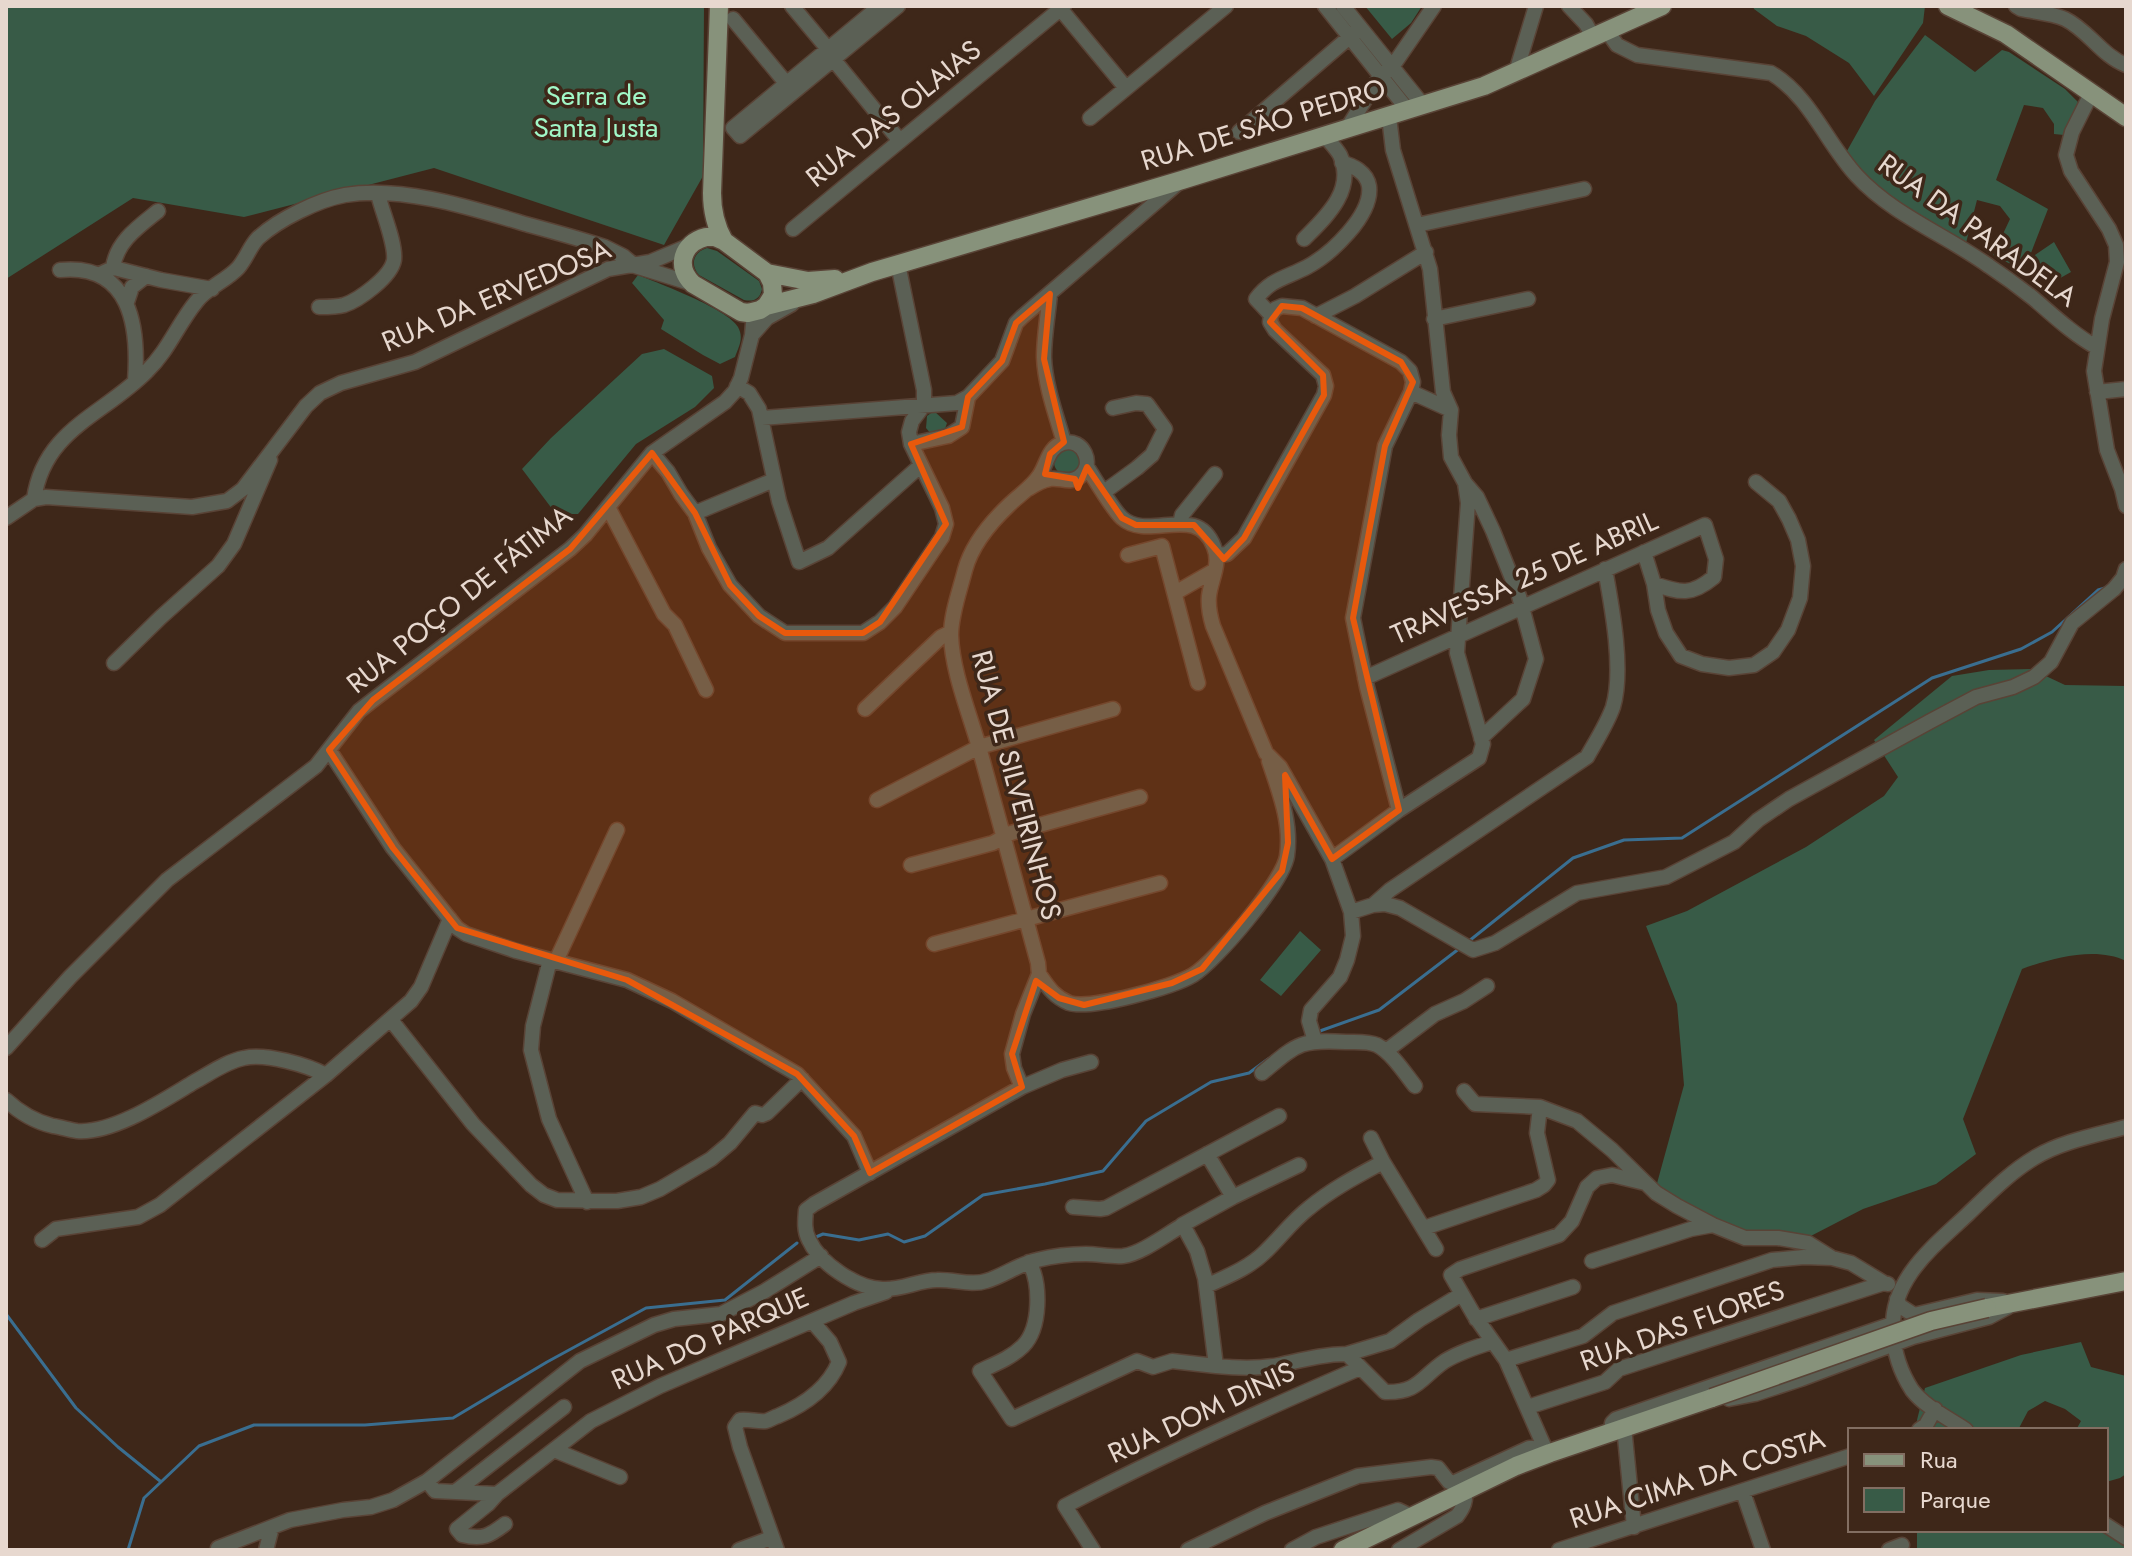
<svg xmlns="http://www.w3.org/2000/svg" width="2132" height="1556" font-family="Jost,sans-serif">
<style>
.green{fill:#385b47}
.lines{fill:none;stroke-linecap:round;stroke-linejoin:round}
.stream{stroke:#3a6e90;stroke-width:3}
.minor-casing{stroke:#594336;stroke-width:17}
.major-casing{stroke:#594336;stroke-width:21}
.minor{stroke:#5b6055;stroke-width:14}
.major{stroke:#87927b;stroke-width:18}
.major-bridge-casing{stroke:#594336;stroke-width:21;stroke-linecap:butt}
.major-bridge{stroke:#87927b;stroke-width:18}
.marked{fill:#e8590c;fill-opacity:0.2;stroke:#e8590c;stroke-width:6;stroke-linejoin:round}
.labels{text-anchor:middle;stroke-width:7;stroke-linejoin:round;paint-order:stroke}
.park-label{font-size:28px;fill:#a1f7c7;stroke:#3e2719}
.street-label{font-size:28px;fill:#e7d8cf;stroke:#3e2719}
</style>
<rect width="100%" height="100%" fill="#3e2719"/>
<!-- green -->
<path class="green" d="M6,6H704L703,176L664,245L434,168L244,217L133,198L6,279Z
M1365,6H1422L1411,23L1392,39Z
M1753,6H1925L1923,23L1874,96L1849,63L1806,36L1777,26L1754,9Z
M1925,35L1975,72L2002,50L2009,52L2065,89L2078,102L2064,135L2054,134V124L2043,108L2024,105L1996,180L2048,209L2024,271L1993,255L2010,219L2000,206L1977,200L1966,243L1885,201L1843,158L1875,101Z
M2054,242L2071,272L2048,285L2032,257Z
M707,248L717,251L759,281L762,289C760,299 754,302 744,300L699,275C690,265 693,252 707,248Z
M638,275C658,283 728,309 738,327C744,338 739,346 735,357L720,364L703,355L661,329L664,320L632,283Z
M664,349L712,376L714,388L695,407L636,444L578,514H556L522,469L551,438L642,354Z
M934,411L947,423L944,432L932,435L926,428L927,416Z
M1054 462a13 13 0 1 1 26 0a13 13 0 1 1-26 0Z
M2031,669L2065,685L2126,686V961C2096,946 2052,958 2022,969L1963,1119L1976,1154L1936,1184L1863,1209L1805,1239L1739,1231L1656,1187L1684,1085L1677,1004L1646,926L1687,911L1806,847L1884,796L1898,777L1874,740L1952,676L1989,670Z
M1300,931L1321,950L1281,996L1260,980Z
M2081,1342L2091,1367L2126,1376V1474L2120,1478L2106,1482V1430H2076L2081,1421L2065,1409L2045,1401L2028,1411L2018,1430H1917V1420L1925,1388L2021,1355Z
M1917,1530H2101L2126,1547V1550H1917Z"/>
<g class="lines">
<!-- stream -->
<path class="stream" d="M1469,941L1573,858L1624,840L1682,838L1932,678L2021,649L2052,632L2098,590L2105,588
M1317,1032L1379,1010L1460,948
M1291,1043L1309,1035
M816,1237L823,1234L859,1240L888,1234L904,1242L925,1236L983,1195L1045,1184L1103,1171L1146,1121L1211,1082L1249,1073L1268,1059
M6,1314L76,1408L118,1447L160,1481
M128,1550L144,1498L199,1446L254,1425H365L453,1418L547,1362L646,1308L725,1300L797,1243"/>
<defs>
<path id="minor" d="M792,6L828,49
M880,6L733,128L740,136L898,6
M1058,6L1126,88
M1325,6L1407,109
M1343,6L1422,104
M1569,6L1586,24L1593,37
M2016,6L2021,9C2034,12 2052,13 2065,19C2088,30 2102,56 2126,65
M733,19L786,83
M1607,31L1617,45L1637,55L1771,73C1810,96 1827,144 1857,176C1893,215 1946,235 1989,266C2004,276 2019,287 2033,298C2054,316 2073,334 2096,347
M833,59L900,141
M1516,72L1536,6
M2091,94L2072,132L2066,155L2071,171L2109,229L2116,245L2117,262L2102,319L2094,371L2107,450L2122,489L2126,506
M1090,118L1226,6
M1348,127L1380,76L1392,67L1434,6
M1239,132L1360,28
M1417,225L1584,189
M793,229L1064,6
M1304,239C1326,217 1356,190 1340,155C1336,148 1329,141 1324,135
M113,268C116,242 138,227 158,211
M60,270C131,263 139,327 135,381
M100,274L113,268L118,269L161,280L212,289
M1050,294C1048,315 1044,336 1044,357C1045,385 1056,415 1064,442
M127,302L132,287L146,276
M319,307C327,307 337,307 344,305C359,300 391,277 394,260C396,243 382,212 378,194
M1271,315L1275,309L1282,306L1302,308L1401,362L1410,371L1413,382L1411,392L1385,446L1353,618L1367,687L1399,810
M1316,316L1355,296L1426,252
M1434,319L1528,299
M752,335L767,318L792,304
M737,386L749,393L759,409L779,501L799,562L828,548L920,466
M1411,392L1451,410
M2097,392L2126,389
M761,418L957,403L968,397L1002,361L1016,323L1022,317L1177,184
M911,444L948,436L962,427L968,397
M652,453L668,472L681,494L695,513L709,548L730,585L759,616L785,633H863L880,622L895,607L942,537L946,524L942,508L911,444L909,432L912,421L924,405V390L898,264
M1087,467C1095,479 1112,509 1122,518C1149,542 1197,502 1214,547C1221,564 1211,579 1209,596C1208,606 1210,616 1213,626L1266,753L1280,767L1332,859L1351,912L1353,936L1347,960L1340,977L1311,1010L1309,1021L1315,1041
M1465,483L1477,497L1493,531L1519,596L1536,659L1523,699L1481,738
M1104,492L1137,468L1152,455L1165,429L1147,404L1136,403L1113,408
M34,499C44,429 104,415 147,371C168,351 178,324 196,302C206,288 226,281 238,268C246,259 250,246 258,238C279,219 318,200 345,195C402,185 475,209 529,225C555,232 580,239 605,247L623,256L635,266L693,284
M608,507L664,614L675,625L706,690
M695,513L774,480
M6,518L34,499L46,497L192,507L227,501L243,489L306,406L320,393L341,383L415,362L608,269L650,262L688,246
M1180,524L1182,515L1215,474
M1644,552L1654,584L1658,610L1666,633L1681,656L1702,664L1729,668L1754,665L1773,652L1788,630L1800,598L1803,566L1798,540L1789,519L1779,501L1756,482
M1128,555L1162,546L1198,683
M1217,555L1227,554L1244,538L1324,395L1326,386L1323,375L1275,330L1270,322L1271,315L1256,299C1271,279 1286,278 1307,267C1331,254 1373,215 1369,186C1367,173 1353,165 1342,163
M1175,593L1215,570
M114,663L161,617L218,566L234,544L270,460
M1365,678L1705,525L1716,559L1714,577C1691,596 1681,593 1654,584
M865,709L941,637L951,632
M329,750L393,848L457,928L466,934L516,951L627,980L672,1001L797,1074L854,1136L870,1173
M877,800L979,747L1113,709
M1332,859L1399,810L1479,758L1483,744L1457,653L1468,503L1465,483L1451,457L1449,435L1451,410L1443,392L1430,269L1393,150L1390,125L1386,115
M911,865L993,843L1011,833L1140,797
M1373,905L1385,904L1400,908L1473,950L1495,943L1577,893L1666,877L1734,842L1758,820L1789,799L1929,722L1976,697L2013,687L2034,677L2051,662L2072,623L2114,589L2123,578L2126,569
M1351,912L1373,905L1390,890L1587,757C1596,741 1607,724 1613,707C1624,670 1612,607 1605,569
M934,944L1160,883
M550,960L533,1026L531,1050L549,1119L587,1202
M556,961L617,830
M1039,974C1048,987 1054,997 1069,1003C1091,1010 1173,987 1193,975C1216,961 1283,882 1287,856C1292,823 1279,791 1269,761
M391,1020L473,1124L531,1185L544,1195L557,1200L617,1201L641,1197L660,1189L711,1159L730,1143L755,1113L762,1115L767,1113L802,1079
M6,1048L70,977L167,880L316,766L359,711L373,700L570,549L585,535L652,453L725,402L735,391L741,378L752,335L754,312
M1386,1051L1435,1014L1464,1001L1487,986
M1091,1062L1062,1070L1022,1087L814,1204L806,1210C805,1221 804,1231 809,1240C820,1264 858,1289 883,1289C902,1290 919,1280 937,1280C953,1279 971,1286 986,1281C1004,1276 1018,1264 1037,1260C1053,1256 1070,1254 1086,1254C1098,1254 1111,1257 1123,1256C1141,1254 1167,1234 1183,1225L1197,1251L1205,1278L1216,1366C1236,1368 1258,1369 1279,1365C1302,1360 1323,1354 1347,1354L1385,1392C1419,1393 1421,1377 1445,1361C1460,1352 1476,1347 1492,1342
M1262,1073C1297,1044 1300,1039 1346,1042C1356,1042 1368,1041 1377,1045C1392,1053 1404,1072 1415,1086
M1022,1087L1014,1068L1012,1054L1023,1014L1039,974L1038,963C1019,891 999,819 979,747C969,712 952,671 951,635C951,614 960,590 965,570C972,544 990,523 1009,505C1019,495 1031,488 1039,476C1047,465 1048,447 1063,443C1083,437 1096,465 1079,477C1069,484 1060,477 1050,479C1042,480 1034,485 1028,489
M1464,1091L1475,1104L1540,1107L1577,1121L1612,1150L1656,1193L1677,1206L1713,1225L1745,1238H1778L1808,1243L1832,1258
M6,1100C19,1112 36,1122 53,1126C61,1127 69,1130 77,1131C113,1134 164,1100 194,1082C209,1074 227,1061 244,1058C266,1053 307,1065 326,1075
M1371,1138L1383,1162L1436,1249
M1207,1154L1233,1197
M1073,1207L1100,1209L1106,1208L1279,1116
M1182,1225L1233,1197L1299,1165
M1424,1228L1536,1190L1544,1185L1548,1180L1537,1133L1540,1107
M42,1240L56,1229L138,1217L160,1205L326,1075L411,1001L421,987L450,919
M1592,1261L1691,1229L1713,1225
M1029,1262C1041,1283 1041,1328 1023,1346C1011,1358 995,1364 980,1371L1012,1419L1137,1361L1153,1367L1172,1361L1216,1366
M1206,1286C1226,1277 1249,1268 1265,1252C1280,1238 1292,1221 1309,1208C1332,1189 1357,1176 1383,1162
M1897,1299L1900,1306L1914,1315L1977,1300L2003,1301
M1476,1319L1573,1287
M1347,1354L1390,1341L1419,1320L1462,1294
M1506,1360L1583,1336L1613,1313L1772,1260L1804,1257L1832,1258L1851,1263L1884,1283
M1729,1399L1755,1394L1801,1379L1913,1337L1989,1317L2008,1307
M1528,1407L1605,1382L1619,1369L1884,1283L1888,1284
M1624,1427L1634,1527
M1919,1430L1926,1425L1935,1409
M1966,1430C1948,1418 1925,1407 1912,1390C1901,1373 1894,1352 1893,1332C1890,1279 1933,1247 1968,1214C1989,1194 2009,1173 2034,1158C2060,1142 2096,1135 2126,1127
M1611,1432L1612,1423L1616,1419L1892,1324
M554,1450L620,1477
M1547,1453L1506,1360L1474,1315L1451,1275L1460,1269L1559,1235L1572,1221L1587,1187L1597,1178L1612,1175L1645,1183
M427,1481L435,1491L497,1494L591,1421L660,1386L854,1303L886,1292
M455,1492L564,1407
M1743,1492L1763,1550
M497,1494L488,1504L457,1529L462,1535C483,1540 489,1536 505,1524
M2106,1525L2126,1538
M218,1548L290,1520L343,1510L371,1507L393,1500L427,1481L580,1361L654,1325L674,1319L721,1314L765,1291L821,1256
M266,1550L272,1527
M739,1550L771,1538
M777,1550L740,1447L735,1427L740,1420C749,1419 758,1422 766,1421C770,1420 774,1417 778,1416C804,1405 828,1389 839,1362L830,1342L812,1321
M1093,1550L1065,1506C1162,1455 1260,1411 1360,1368
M1188,1550L1265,1513L1358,1476L1431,1467L1438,1468L1449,1482L1453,1483L1529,1448H1533L1537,1457
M1292,1550L1316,1537L1398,1510L1413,1517
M1399,1550L1457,1516C1464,1507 1466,1501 1465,1490
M1559,1550L1850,1456
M1889,1550L1902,1545"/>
<path id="major" d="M719,6L712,193C712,211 715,225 724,241
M1948,6L2006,34L2126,117
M706,237H715L724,241L767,273L772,283L773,295L766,306L760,310L748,313L741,312L693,284C675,267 682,243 706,237Z
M767,273L808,281L835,279
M766,306L813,294L872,272L1182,180L1484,86L1662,6
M1987,1308L2126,1281
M1343,1550L1516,1466L1550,1453L1712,1398"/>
</defs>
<!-- minor casing -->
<use href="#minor" class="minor-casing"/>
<!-- major casing -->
<use href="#major" class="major-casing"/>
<!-- minor -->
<use href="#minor" class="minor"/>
<!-- major -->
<use href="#major" class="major"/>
<defs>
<path id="major-bridge" d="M1712,1398L1931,1321L1987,1308"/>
</defs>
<!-- major-bridge casing -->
<use href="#major-bridge" class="major-bridge-casing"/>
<!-- major-bridge -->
<use href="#major-bridge" class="major-bridge"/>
</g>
<!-- marked area -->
<path class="marked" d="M1050,294L1044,359L1064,442L1050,454L1045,474L1075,479L1078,488L1087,467L1122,518L1136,525H1194L1224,559L1244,538L1324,395L1323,375L1270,322L1282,306L1302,308L1401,362L1413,382L1385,446L1353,618L1399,810L1332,859L1285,775L1288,843L1282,871L1202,969L1172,983L1084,1005L1059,998L1036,981L1012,1054L1022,1087L870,1173L854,1136L797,1074L627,980L457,928L393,848L329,750L373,700L570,549L652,453L695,513L730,585L759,616L785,633H863L880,622L946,524L911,444L962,427L968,397L1002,361L1016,323Z"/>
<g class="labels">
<!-- park labels -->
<g class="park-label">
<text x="596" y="105">Serra de<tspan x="596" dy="32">Santa Justa</tspan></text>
</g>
<!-- street labels -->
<g class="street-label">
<text transform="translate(893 113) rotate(-39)" y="10">RUA DAS OLAIAS</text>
<text transform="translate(1263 124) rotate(-17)" y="10">RUA DE SÃO PEDRO</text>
<text transform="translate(1978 230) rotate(36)" y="10">RUA DA PARADELA</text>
<text transform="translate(496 295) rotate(-23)" y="10">RUA DA ERVEDOSA</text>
<text transform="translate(1524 577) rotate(-24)" y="10">TRAVESSA 25 DE ABRIL</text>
<text transform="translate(459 599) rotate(-39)" y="10">RUA POÇO DE FÁTIMA</text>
<text transform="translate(1017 785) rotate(75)" y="10">RUA DE SILVEIRINHOS</text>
<text transform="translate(1682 1325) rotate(-20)" y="10">RUA DAS FLORES</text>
<text transform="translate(710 1338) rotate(-24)" y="10">RUA DO PARQUE</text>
<text transform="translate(1201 1412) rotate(-25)" y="10">RUA DOM DINIS</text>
<text transform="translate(1697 1478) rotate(-18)" y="10">RUA CIMA DA COSTA</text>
</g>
</g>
<!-- border -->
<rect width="2132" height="1556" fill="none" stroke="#e7d8cf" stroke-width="16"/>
<!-- legend -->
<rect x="1848" y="1428" width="260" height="104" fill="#3e2719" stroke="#826e62" stroke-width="2"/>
<rect x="1864" y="1454" width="40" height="12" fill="#87927b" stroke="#826e62" stroke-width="2"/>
<text x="1920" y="1468" font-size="24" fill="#e7d8cf">Rua</text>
<rect x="1864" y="1488" width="40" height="24" fill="#385b47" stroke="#826e62" stroke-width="2"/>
<text x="1920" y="1508" font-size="24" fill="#e7d8cf">Parque</text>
</svg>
